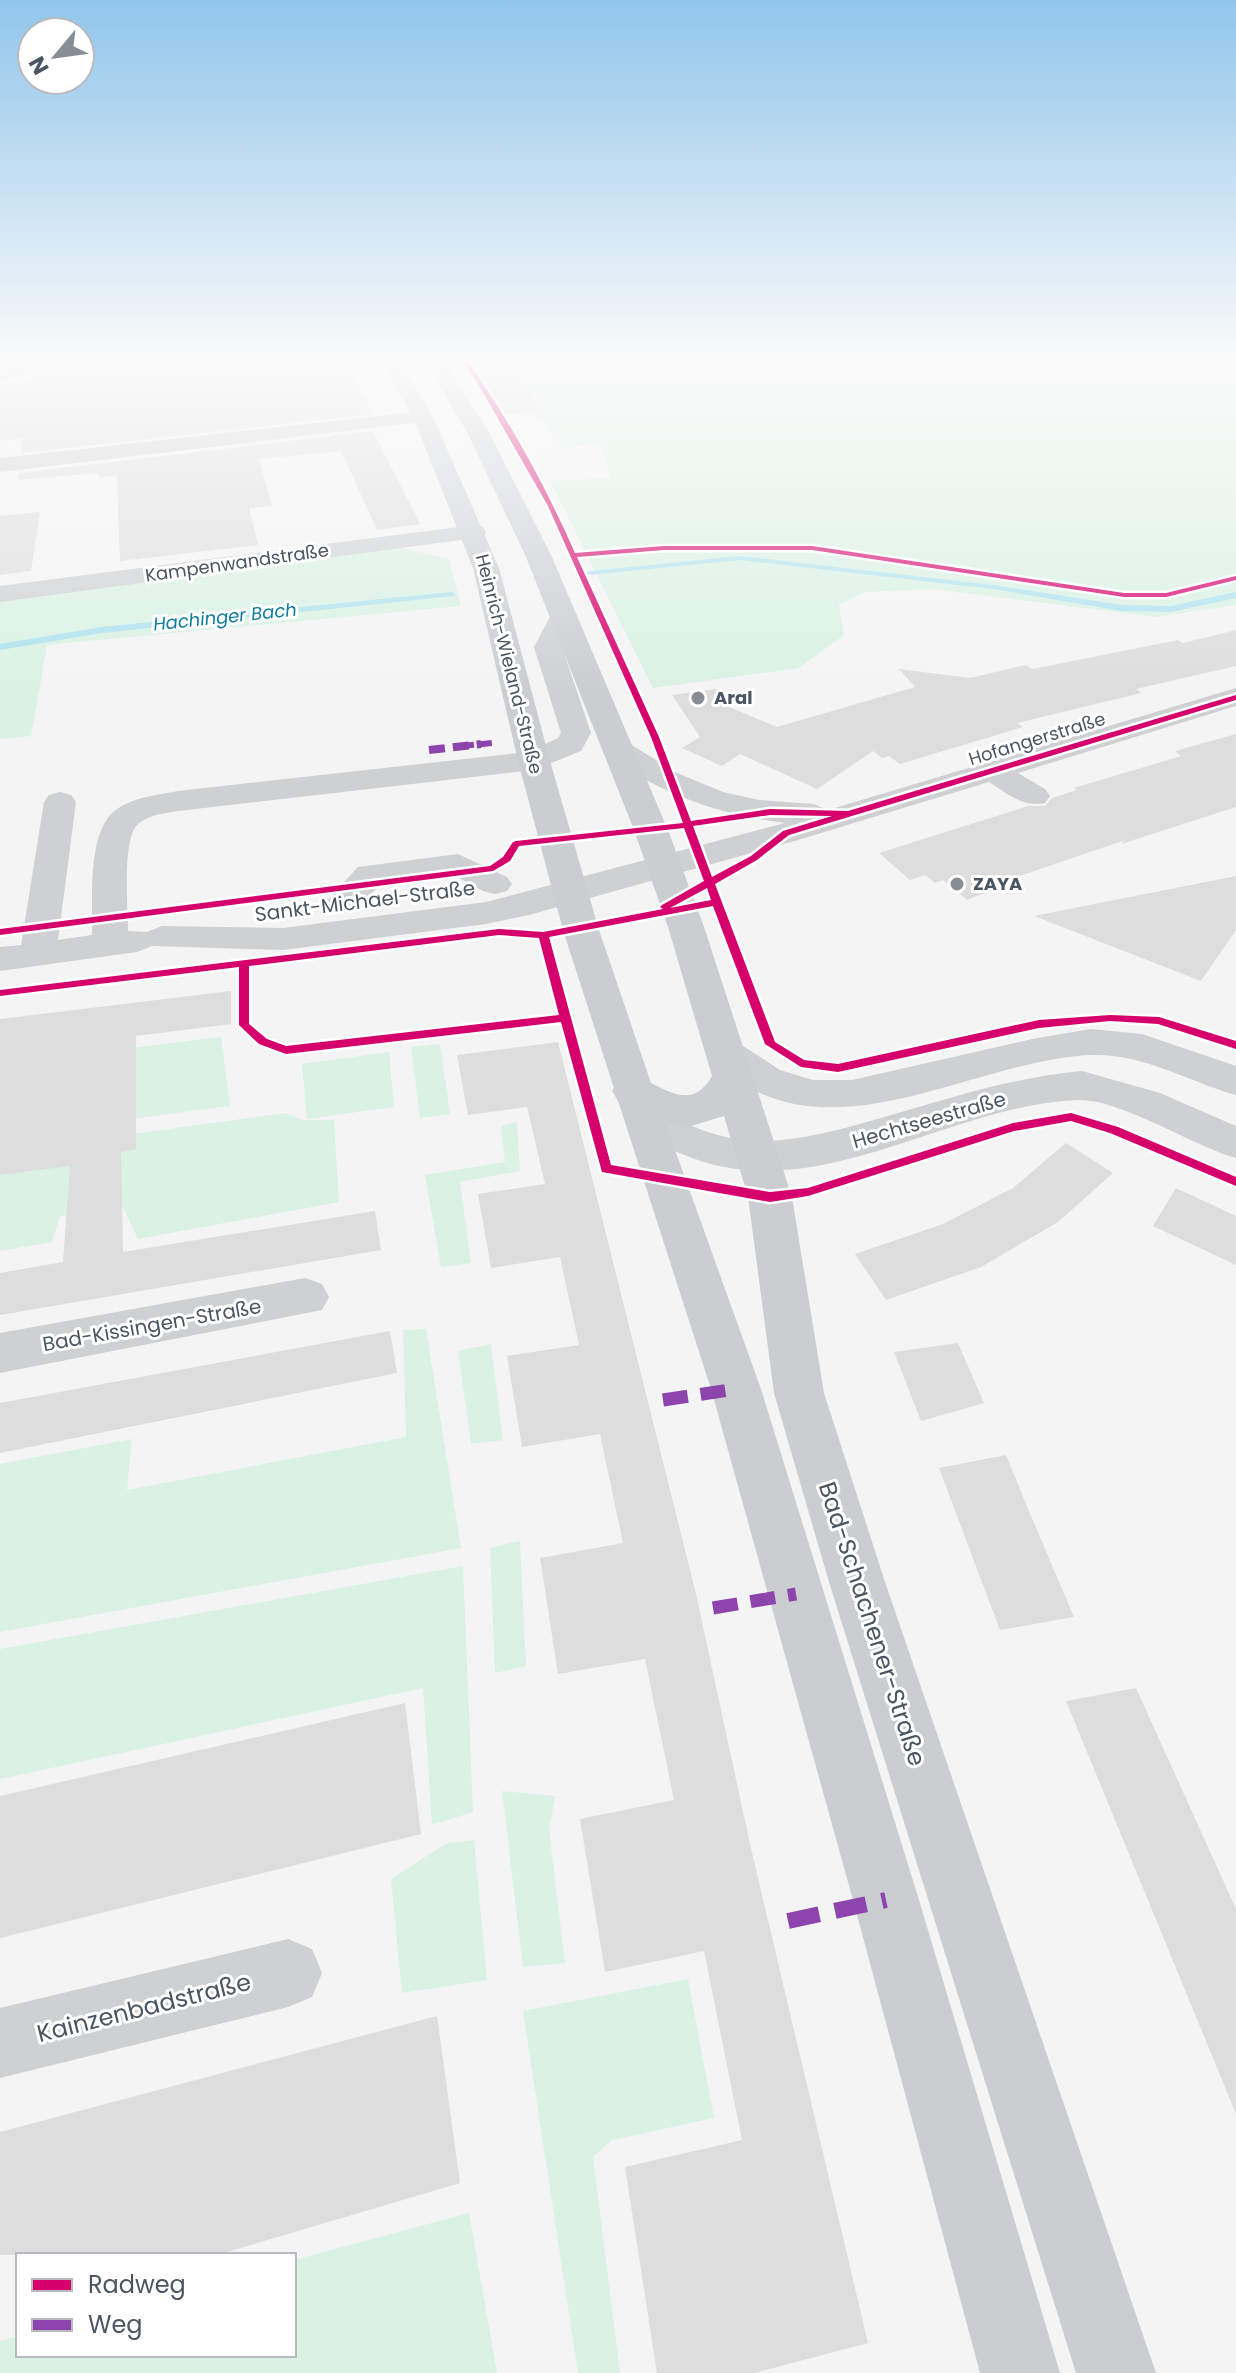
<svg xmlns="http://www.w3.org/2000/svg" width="1236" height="2373" font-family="Poppins,sans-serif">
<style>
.green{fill:#d9f2e3}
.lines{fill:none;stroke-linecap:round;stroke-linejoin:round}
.stream{fill:#aee2f0;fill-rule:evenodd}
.building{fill:#ddddde}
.minor{fill:#ced0d2;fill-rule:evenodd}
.major{fill:#caced1;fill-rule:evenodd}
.quiet-far3{stroke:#8e44ad;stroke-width:6;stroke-dasharray:12 6;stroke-linecap:butt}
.quiet-far2{stroke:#8e44ad;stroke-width:8;stroke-dasharray:16 8;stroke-linecap:butt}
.quiet-far1{stroke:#8e44ad;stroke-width:13;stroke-dasharray:25 13;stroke-linecap:butt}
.quiet{stroke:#8e44ad;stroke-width:16;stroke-dasharray:32 16;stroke-linecap:butt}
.cycleway-casing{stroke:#fff;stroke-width:5}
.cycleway{fill:#d6006c;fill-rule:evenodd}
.poi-dot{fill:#868d94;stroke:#fff;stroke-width:3}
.labels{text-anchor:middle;stroke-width:6;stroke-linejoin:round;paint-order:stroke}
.far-street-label{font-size:18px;fill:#4a5661;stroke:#fff}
.far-water-label{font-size:18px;font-style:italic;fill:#0c7c9b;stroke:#fff}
.far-poi-label{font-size:18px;font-weight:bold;fill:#4a5661;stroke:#fff;text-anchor:start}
.street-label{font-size:20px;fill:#4a5661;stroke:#fff}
.near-street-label{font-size:24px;fill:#4a5661;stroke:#fff}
</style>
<rect width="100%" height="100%" fill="#f4f4f4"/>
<!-- green -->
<path class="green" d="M505,358H1236V605L1155,617L932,589L865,592L839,605L844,635L799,668L653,688L550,481L611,478L600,444L562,448L541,419L529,412L542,410Z
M398,547L449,559L461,606L47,645L31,736L0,739V599Z
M221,1037L230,1106L0,1136V1064Z
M440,1044L450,1114L420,1118L411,1047Z
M389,1052L394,1107L307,1119L302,1064Z
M286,1113L302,1120H334L339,1202L138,1239L123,1207L60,1216L52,1242L0,1251V1152Z
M517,1122L520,1171L460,1182L471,1263L441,1267L425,1175L505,1162L501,1126Z
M426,1329L461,1548L0,1632V1464L132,1439L127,1490L406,1437L403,1330Z
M491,1344L503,1440L471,1444L458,1351Z
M520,1541L526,1666L495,1673L490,1548Z
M463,1566L473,1812L432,1825L423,1688L0,1779V1649Z
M502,1791L555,1796L549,1830L565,1963L523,1967Z
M474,1840L487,1980L402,1993L391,1879L447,1843Z
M688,1979L714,2118L612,2140L593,2157L620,2373H578L523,2011Z
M469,2213L497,2373H0V2341L18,2336V2355H294V2260Z"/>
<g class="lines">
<!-- stream -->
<path class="stream" d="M740,556L993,585L1122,605L1171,606L1236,592V598L1171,612L1122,611L993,589L740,560L590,575L586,573L590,571Z
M451,592L455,594L454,596L102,633L0,650V644L102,627Z"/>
</g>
<!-- building -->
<path class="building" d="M101,358H343L373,414L21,453L22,438L0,441V384L90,367Z
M466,358H505L542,411L502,415Z
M373,431L420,524L377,530L341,451L259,459L272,506L249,508L258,545L120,561L117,475L100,478L98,473L18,480L19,473Z
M40,512L31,571L0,575V516Z
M1236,630V666L1136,689L1141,693L1017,723L1023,727L900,764L889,756L882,758L873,751L817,789L740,754L722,766L682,748L700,737L672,695L717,689L729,707L777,727L915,687L899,669L970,678L1026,665L1032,669L1178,640L1183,643Z
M1236,734V807L1121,844L1125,840L996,884L997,888L967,900L943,880L935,883L925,875L910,880L879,853L1028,806H1045L1052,798L1077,790L1074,788L1181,756L1175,751Z
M1236,876V930L1201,981L1034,916Z
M231,991V1024L136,1036V1149L121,1152L123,1252L375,1211L381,1250L0,1315V1273L63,1262L70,1166L0,1175V1019Z
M558,1042L696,1594L750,1844L868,2343L754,2373H657L625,2167L742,2140L704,1951L605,1972L580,1819L674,1800L645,1659L558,1674L540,1558L623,1543L600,1434L522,1447L507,1356L579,1345L560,1257L491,1268L478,1194L545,1184L527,1107L468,1115L457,1055Z
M1066,1143L1113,1173L1058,1222L981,1267L886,1300L855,1254L943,1224L1013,1188Z
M1176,1188L1236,1216V1265L1153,1226Z
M390,1331L397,1373L0,1453V1403Z
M958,1343L984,1403L921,1421L894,1352Z
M1006,1455L1031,1516L1074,1617L1000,1630L939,1468Z
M1136,1688L1236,1909V2114L1066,1701Z
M405,1703L421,1834L0,1938V1796Z
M437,2016L460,2183L217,2255H0V2132Z"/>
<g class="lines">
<!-- minor -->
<path class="minor" d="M57,358H98L89,364L0,381V369Z
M423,411L430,413L433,417L430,421L0,472V458Z
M474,525L483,527L486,532L483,537L0,602V586Z
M563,607L572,609L576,615L562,647L591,733L581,751L534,770L178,811C165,813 147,815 137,825C122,841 128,909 128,931L147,932L162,926L283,928L486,902L785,823C719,815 664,794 608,758L604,751L608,744L619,742L630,744L677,773L723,792L759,800L814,804L828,810L1236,688V706L1018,773L1045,789L1050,796L1045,803C1023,808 1007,793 989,782L798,840L529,915L486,924L283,950L152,946L137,952L0,971V947L21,945L44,802L49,795L60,792L71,795L76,802L58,940L92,935C93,901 86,830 117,809C134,797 158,795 178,791L527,752L558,738L561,733L534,647L554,609Z
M458,854L507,877L512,884L507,891L495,894L483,891L453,875L381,883C365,901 355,918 329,912L324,904L358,867Z
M1091,1029L1142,1034L1236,1066V1095C1188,1081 1142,1053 1091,1055C977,1060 844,1151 738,1081C726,1073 714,1067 706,1054L712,1044L726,1040L740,1044L780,1070L813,1080H852L1037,1038Z
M1082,1071L1160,1093L1236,1126V1158C1193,1146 1119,1098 1077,1100C947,1105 813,1211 682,1154C672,1150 657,1146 649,1139C635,1128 621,1106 612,1091L618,1081C658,1070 654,1100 679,1118C699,1133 737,1141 761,1141C801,1141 842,1129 881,1118C947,1099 1013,1077 1082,1071Z
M305,1278L322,1284L329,1297L322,1310L0,1373V1333Z
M288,1939L312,1949L322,1973L312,1997L288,2007L0,2078V2008Z"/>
<!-- major -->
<path class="major" d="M379,358H398L433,417L499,568L550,761L599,930L651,1083C676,1096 695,1105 712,1076L668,927L634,830L526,557L468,434L424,358H443L490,434L552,557L668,830L704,927L792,1197L824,1393L885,1582L1156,2373H1076L829,1582L774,1393L748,1197L724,1116L688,1127L665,1122L761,1389L919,1900L1060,2373H980L853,1900L711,1389L563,930L518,761L473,568L413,417Z"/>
<!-- quiet-far3 -->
<path class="quiet-far3" d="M462,746L493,743"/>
<!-- quiet-far2 -->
<path class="quiet-far2" d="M429,750L481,744"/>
<!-- quiet-far1 -->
<path class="quiet-far1" d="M663,1400L736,1389
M713,1608L796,1594"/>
<!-- quiet -->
<path class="quiet" d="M788,1921L886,1900"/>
<defs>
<path id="cycleway" d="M460,358H465C508,417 546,487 575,553L664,546H812L1124,593H1166L1236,576V580L1166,597H1124L812,550H664L577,557L659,737L691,821L770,809L848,811L1236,695V700L789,835L757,860L715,884L775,1042L804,1060L838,1064L1039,1020L1110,1015L1159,1017L1236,1041V1049L1158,1024L1110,1021L1039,1028L838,1072L801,1067L765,1044L713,906L549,937L611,1165L770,1192L808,1188L1013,1123L1071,1113L1118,1127L1236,1177V1186L1110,1133L1071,1121L1014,1131L808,1196L770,1202L602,1172L561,1022L286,1054L259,1044L239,1025V967L0,996V990L499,929L543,932L663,909L660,907L662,905L704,881L684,828L519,846L510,861L493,871L0,935V929L490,866L503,857L513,842L516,841L683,823L651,737L548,506L478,384ZM770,815L832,816L783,831L751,856L712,877L693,826ZM707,888L711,900L670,908ZM499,935L539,938L559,1015L286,1046L267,1039L249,1024V966Z"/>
</defs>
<!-- cycleway casing -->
<use href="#cycleway" class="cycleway-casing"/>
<!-- cycleway -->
<use href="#cycleway" class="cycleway"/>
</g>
<!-- sky -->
<linearGradient id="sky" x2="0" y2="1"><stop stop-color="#91c6eb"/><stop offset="0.52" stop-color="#fafafa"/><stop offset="1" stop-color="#fafafa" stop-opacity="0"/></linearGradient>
<rect width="1236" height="691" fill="url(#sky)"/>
<!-- markers -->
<g class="poi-dot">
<circle cx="698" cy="698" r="8"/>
<circle cx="957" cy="884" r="8"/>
</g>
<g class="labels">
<!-- far-street labels -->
<g class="far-street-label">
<text transform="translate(237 563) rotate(-8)" y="6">Kampenwandstraße</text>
<text transform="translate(509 664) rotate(76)" y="6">Heinrich-Wieland-Straße</text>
<text transform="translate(1037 739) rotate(-17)" y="6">Hofangerstraße</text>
</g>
<!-- far-water labels -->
<g class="far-water-label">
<text transform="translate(225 617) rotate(-6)" y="6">Hachinger Bach</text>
</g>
<!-- far-poi labels -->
<g class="far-poi-label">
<text x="714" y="704">Aral</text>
<text x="973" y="890">ZAYA</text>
</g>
<!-- street labels -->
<g class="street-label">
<text transform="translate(365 901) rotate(-7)" y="7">Sankt-Michael-Straße</text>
<text transform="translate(929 1120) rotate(-16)" y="7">Hechtseestraße</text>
<text transform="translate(152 1325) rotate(-10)" y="7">Bad-Kissingen-Straße</text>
</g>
<!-- near-street labels -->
<g class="near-street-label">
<text transform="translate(872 1624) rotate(72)" y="8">Bad-Schachener-Straße</text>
<text transform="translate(144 2008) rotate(-14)" y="8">Kainzenbadstraße</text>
</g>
</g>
<!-- legend -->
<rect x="16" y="2253" width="280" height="104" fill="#ffffff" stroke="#b7bbc0" stroke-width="2"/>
<rect x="32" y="2279" width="40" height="12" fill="#d6006c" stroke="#b7bbc0" stroke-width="2"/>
<text x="88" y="2293" font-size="24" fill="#4a5661">Radweg</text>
<rect x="32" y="2319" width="40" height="12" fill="#8e44ad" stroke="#b7bbc0" stroke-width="2"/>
<text x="88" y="2333" font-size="24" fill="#4a5661">Weg</text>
<!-- north arrow -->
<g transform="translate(56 56) rotate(241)"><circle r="38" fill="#ffffff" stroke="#b7bbc0" stroke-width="2"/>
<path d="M0-6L14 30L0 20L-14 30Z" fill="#868d94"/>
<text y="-12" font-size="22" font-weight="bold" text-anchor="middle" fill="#4a5661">N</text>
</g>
</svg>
